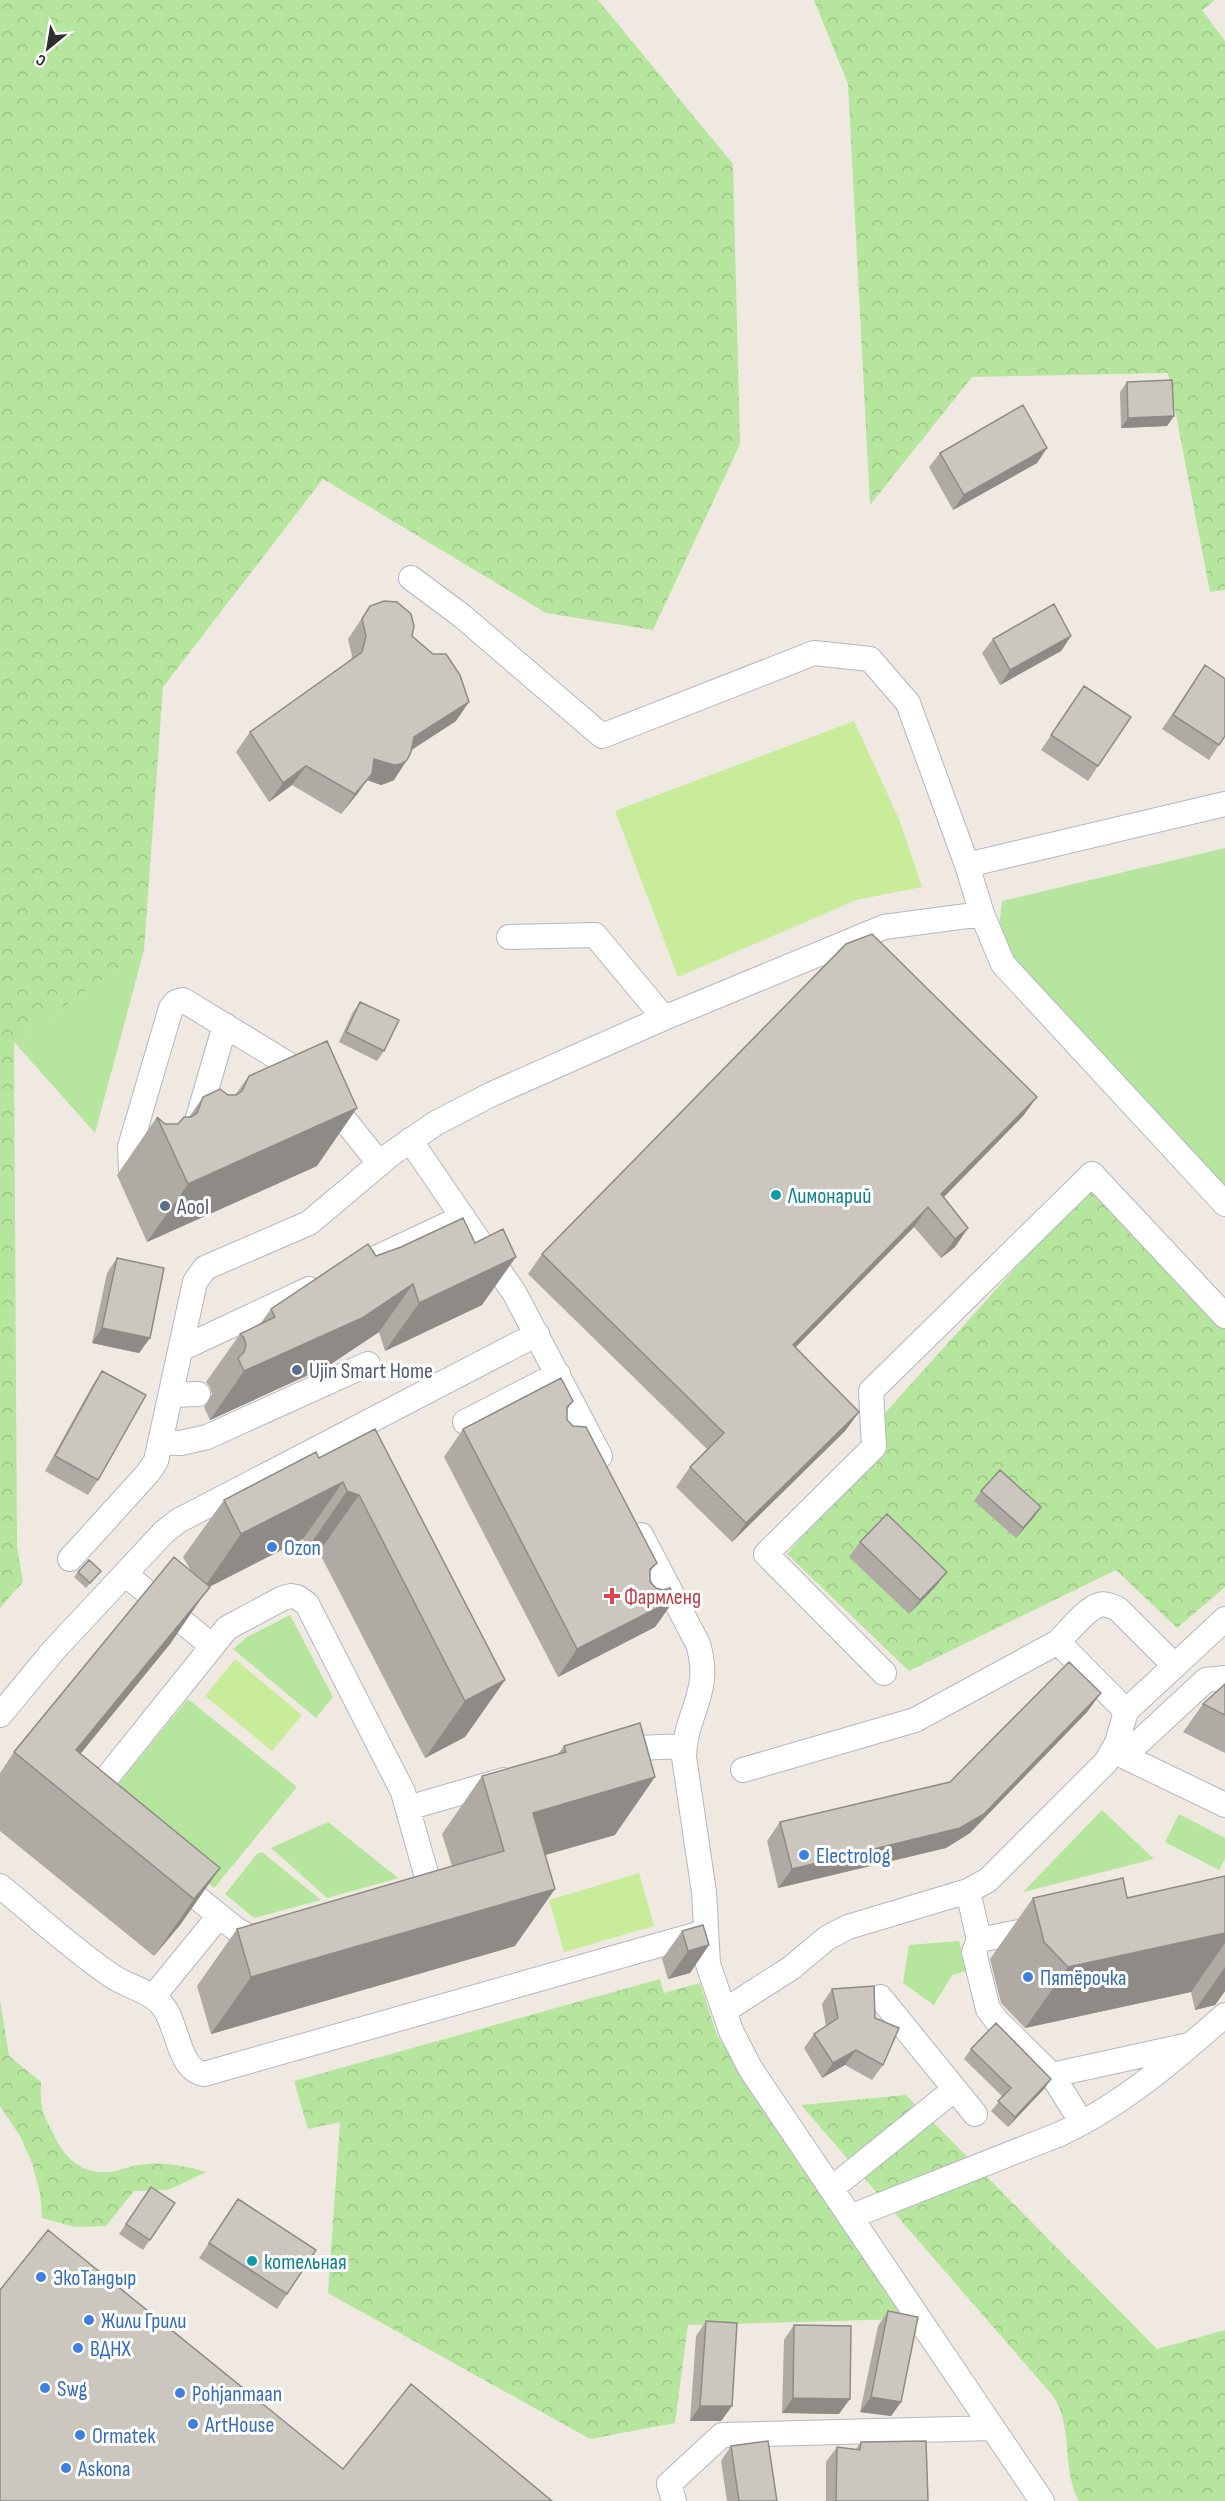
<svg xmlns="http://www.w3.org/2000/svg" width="1225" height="2501" font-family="'Sofia Sans Condensed',sans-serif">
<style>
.forest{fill:url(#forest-crowns)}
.park{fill:#b6e59e}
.pitch{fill:#c9ec9a}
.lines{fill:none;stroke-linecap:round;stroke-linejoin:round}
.minor-casing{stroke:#b4b7c1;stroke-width:26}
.minor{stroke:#fff;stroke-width:24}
.wall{fill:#afaba4}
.shaded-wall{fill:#8e8b86}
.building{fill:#cbc7bf;stroke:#8e8b86;stroke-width:1.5}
.culture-dot{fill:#0f9aa8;stroke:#fff;stroke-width:2}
.service-dot{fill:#5c6f8a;stroke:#fff;stroke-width:2}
.shop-dot{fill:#3f7fe0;stroke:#fff;stroke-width:2}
.health-dot{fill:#e0444e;stroke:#fff;stroke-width:2}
.labels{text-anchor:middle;stroke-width:6;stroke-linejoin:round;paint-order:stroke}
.culture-label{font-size:22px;fill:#0d838f;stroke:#fff;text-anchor:start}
.service-label{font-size:22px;fill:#4e5e75;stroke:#fff;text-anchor:start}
.shop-label{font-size:22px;fill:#366cbe;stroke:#fff;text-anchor:start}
.health-label{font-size:22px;fill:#be3a42;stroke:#fff;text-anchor:start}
</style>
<defs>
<pattern id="forest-crowns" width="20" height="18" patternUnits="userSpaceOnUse" patternTransform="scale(1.5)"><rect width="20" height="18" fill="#b6e59e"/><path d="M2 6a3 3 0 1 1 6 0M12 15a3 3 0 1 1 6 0" fill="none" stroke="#9dc588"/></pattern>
</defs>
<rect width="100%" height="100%" fill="#efe9e1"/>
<!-- forest -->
<path class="forest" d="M0,0H598L733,164L740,444L653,630L546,613L323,479L163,687L144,950L14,1042L17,1547L23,1582L0,1608Z
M814,0H1215L1202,10L1225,41V590L1210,592L1168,373L972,377L870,505L848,84Z
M1090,1185L1225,1324V1587L1177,1628L1116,1570L909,1671L787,1554L882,1445L885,1413Z
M660,1979L664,1993L700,1983L717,2035L906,2319L688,2325L675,2423L590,2439L328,2293L340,2122L308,2129L294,2081Z
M0,2000L9,2056L41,2082C40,2108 42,2112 54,2135C65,2159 83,2175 111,2172C120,2171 128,2166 138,2165C161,2161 184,2165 206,2172L168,2190L134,2191L106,2226L74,2227L42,2218L40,2193L32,2163L20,2136L0,2106Z
M906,2095L1157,2349L1225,2330V2501H1079C1061,2469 1074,2427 1053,2396L801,2105Z"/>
<!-- park -->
<path class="park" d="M1225,848V1190L997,944L1002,901Z
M144,950L95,1133L14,1042Z
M290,1615L333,1697L316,1718L233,1649L247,1637Z
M188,1699L297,1787L214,1888L110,1804V1794Z
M1102,1810L1154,1859L1023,1892Z
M1179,1814L1225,1838V1859L1219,1870L1165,1842Z
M328,1822L398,1878H399L327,1898L271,1848Z
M262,1852L321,1900L254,1918L225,1894L257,1854Z
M959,1941L966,1971L952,1975L934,2005L903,1983L909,1945Z"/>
<!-- pitch -->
<path class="pitch" d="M854,721L899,819L922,887L856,900L678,977L615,811Z
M235,1659L302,1715L272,1751L205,1696Z
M639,1873L654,1926L564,1952L549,1900Z"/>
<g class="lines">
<defs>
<path id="minor" d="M411,578L462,616L602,736L814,653L870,659L908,703L967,865
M1225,804L967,865L982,914L1003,964L1225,1204
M509,937L595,935L664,1018L884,927L982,914
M195,1128L225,1025
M410,1140L515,1294L600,1456
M131,1169L130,1147L171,1008L176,1002L183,1000L296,1069L321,1091L380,1164
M365,1263L463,1217
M181,1349L309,1289
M172,1395L198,1394
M465,1422L558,1374
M162,1442L181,1443L207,1437L368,1364
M641,1535L698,1644C713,1693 685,1712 684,1757L704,1892L708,1964L731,2031L750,2068L764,2089L1042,2501
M70,1559L148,1473L156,1461L195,1282L205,1268L309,1223L391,1154L436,1123L492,1094L664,1018
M125,1574L212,1646
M291,1596L297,1597L307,1604L403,1792L427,1877L423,1886L417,1890L261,1936H248L237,1930L97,1817C91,1810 89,1805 92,1796L227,1628L283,1598Z
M1058,1642C1067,1633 1086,1609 1099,1605C1106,1603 1111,1606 1118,1609L1175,1666
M884,1673L766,1554L874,1447L871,1391L1092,1174L1225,1316
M0,1715L53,1651L164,1532L178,1521L537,1334
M615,1749L684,1746
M1113,1751L1225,1805
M1124,1756L1206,1680L1225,1678
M743,1770L915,1720L1058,1642L1126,1711
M408,1808L504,1780
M0,1886C37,1916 73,1950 112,1976C126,1986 148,1990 160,2003C179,2021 176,2069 204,2074L705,1932
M968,1891L979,1940
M1040,1928L979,1940L974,1952L988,2009L997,2021L1052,2075L1082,2123
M153,1997L219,1916
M880,1997L975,2114
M724,2011L791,1968L827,1938L848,1927L968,1891L988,1880L1106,1762L1117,1743L1126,1711L1225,1619
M1052,2075L1189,2045
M831,2189L955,2089
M850,2217L1060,2134C1122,2105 1174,2060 1225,2015
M674,2501L669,2484L722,2435L993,2428"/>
</defs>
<!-- minor casing -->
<use href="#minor" class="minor-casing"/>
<!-- minor -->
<use href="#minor" class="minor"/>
</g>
<!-- wall -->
<path class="wall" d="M1127,382L1174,416L1167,426L1121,428L1120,392Z
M1047,448L1037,463L953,510L929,467L940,453Z
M370,606L412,636L456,721L412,749L394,780L387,783L381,785L367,780L358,793L341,814L292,785L269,802L236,752L250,732L351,660L352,656L348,639Z
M1071,636L1061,651L1000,685L982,653L993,639Z
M1205,665L1225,736L1209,760L1162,729Z
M1084,686L1098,766L1088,781L1041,750Z
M360,1002L384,1051L377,1061L339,1042L353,1012Z
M249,1076L317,1166L147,1242L117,1175L157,1117L165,1124H178L189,1117L203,1097L235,1095Z
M1037,1097L1023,1116L944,1197L968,1228L955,1247L941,1258L914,1227L796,1347L859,1412L845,1431L732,1542L676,1487L690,1467L707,1449L528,1274L542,1254Z
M376,1256L482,1305L385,1351L379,1332L328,1366L210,1420L204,1407L212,1394L210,1387L206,1382L240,1334L260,1324L271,1309Z
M117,1258L150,1338L139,1353L92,1343L107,1273Z
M102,1371L98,1480L88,1495L45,1471L92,1386Z
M573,1401L567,1410V1420L657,1563L650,1572V1582L656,1588L675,1599L655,1627L558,1677L444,1457L463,1429Z
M375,1429L505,1680L465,1737L425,1758L319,1552L307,1549L303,1539L209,1587L170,1644L80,1754L220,1868L180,1925L154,1956L0,1831V1773L14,1752L191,1571L183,1557L224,1500L319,1458Z
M981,1491L1041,1507L1034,1517L1016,1538L974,1501Z
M860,1542L936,1586L909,1614L849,1557Z
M101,1571L86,1588L74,1577L78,1572Z
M1225,1684V1753L1183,1732L1203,1704Z
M1101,1693L1087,1712L970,1833L946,1848L778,1888L767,1841L780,1822L950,1782Z
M564,1746L615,1835L545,1855L515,1946L211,2034L197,1986L237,1929L452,1866L442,1834L482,1776L558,1754Z
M1225,1876V1991L1215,2005L1195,2010L1191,1992L1025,2028L1001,2003L990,1959L1033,1898H1127Z
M682,1931L709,1945L690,1973L668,1979L662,1959Z
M832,1989L875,2018L883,2065L872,2080L845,2065L822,2078L804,2048L814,2034L826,2026L822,2004Z
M971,2049L1051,2079L1044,2089L1008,2127L991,2111L1003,2097L964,2059Z
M151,2187L175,2203L143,2250L119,2234Z
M238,2199L287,2294L277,2309L199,2258Z
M888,2311L901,2402L891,2416L860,2412L878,2326Z
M706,2321L732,2406L721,2421H690L696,2336Z
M794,2325L839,2414L782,2413L784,2340Z
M861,2442L928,2501H826V2462L837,2447L856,2449Z
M731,2446L777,2501H727L721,2461Z"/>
<!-- shaded-wall -->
<path class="shaded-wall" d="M1174,416L1167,426L1121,428L1128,418Z
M1047,448L1037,463L953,510L964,495Z
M1071,636L1061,651L1000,685L1010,670Z
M469,702L456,721L401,757L414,737Z
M374,759L407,760L394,780L387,783L381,785L367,780L358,793L341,814L355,794Z
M306,766L292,785L269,802L283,783Z
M1037,1097L1023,1116L931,1210L941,1194Z
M357,1108L317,1166L147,1242L188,1184Z
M928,1207L914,1227L779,1364L793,1345Z
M968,1228L955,1247L941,1258L955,1239Z
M516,1257L482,1305L385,1351L419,1303Z
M413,1284L379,1332L328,1366L210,1420L244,1371Z
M102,1328L150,1338L139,1353L92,1343Z
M859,1412L845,1431L732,1542L746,1523Z
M343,1482L303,1539L209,1587L170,1644L55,1785L76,1750L201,1592L241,1534Z
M347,1491L359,1495L319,1552L307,1549Z
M1041,1507L1034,1517L1016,1538L1023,1528Z
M947,1572L936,1586L909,1614L920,1600Z
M675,1599L655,1627L558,1677L577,1649Z
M505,1680L465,1737L425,1758L465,1701Z
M1101,1693L1087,1712L970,1833L946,1848L778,1888L792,1869L960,1828Z
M655,1777L615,1835L493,1870L533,1813Z
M220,1868L180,1925L154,1956L194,1899Z
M555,1889L515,1946L211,2034L251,1977Z
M1225,1933V1943L1191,1992L1025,2028L1068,1967Z
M709,1945L690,1973L668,1979L688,1951Z
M1225,1967V1991L1215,2005L1195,2010Z
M856,2050L845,2065L822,2078L833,2063Z
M1051,2079L1044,2089L1008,2127L1015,2117Z
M871,2397L901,2402L891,2416L860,2412Z
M793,2398L850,2399L839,2414L782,2413Z
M700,2406H732L721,2421H690Z"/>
<!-- building -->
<path class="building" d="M1172,380L1174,416L1128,418L1127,382Z
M1023,405L1047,448L964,495L940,453Z
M384,601L397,602L411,614L414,626L412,636L433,654H446L460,675L469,702L414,737L411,752L407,760L401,764L394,765L374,759L372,774L355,794L306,766L283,783L250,732L362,652L366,636L362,619L370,606Z
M1054,604L1071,636L1010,670L993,639Z
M1205,665L1225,679V736L1219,745L1173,715Z
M1084,686L1131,717L1098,766L1051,735Z
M872,934L1037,1097L941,1194L968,1228L955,1239L928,1207L793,1345L859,1412L746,1523L690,1467L724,1433L542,1254L846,944Z
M360,1002L399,1020L384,1051L346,1032Z
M327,1041L357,1108L188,1184L157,1117L165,1124H178L184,1117H191L197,1113L203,1097L220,1089L228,1095H236L242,1091L249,1076Z
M463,1218L475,1243L503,1229L516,1257L419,1303L413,1284L362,1318L244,1371L238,1358L244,1352L246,1345L244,1338L240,1334L275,1317L271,1309L368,1244L376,1256L401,1247Z
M117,1258L164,1268L150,1338L102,1328Z
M102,1371L146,1395L98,1480L55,1456Z
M561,1378L573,1401L567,1407V1420L573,1426L586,1427L657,1563L650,1569V1582L656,1588L663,1590L670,1588L675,1599L577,1649L463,1429Z
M375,1429L505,1680L465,1701L359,1495L347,1491L343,1482L241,1534L224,1500L316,1452L319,1458Z
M1000,1470L1041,1507L1023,1528L981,1491Z
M887,1514L947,1572L920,1600L860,1542Z
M174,1557L210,1587L76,1750L220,1868L194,1899L14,1752Z
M89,1560L101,1571L90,1583L78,1572Z
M1069,1662L1101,1693L984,1814L960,1828L792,1869L780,1822L950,1782Z
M1225,1684V1715L1203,1704Z
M640,1723L655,1777L533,1813L555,1889L251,1977L237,1929L504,1851L482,1776L566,1752L564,1746Z
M1225,1876V1933L1068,1967L1044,1942L1033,1898L1123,1878L1127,1898Z
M703,1925L709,1945L688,1951L682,1931Z
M874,1986L875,2018L899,2028L883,2065L856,2050L833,2063L814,2034L838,2018L832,1989Z
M996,2023L1051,2079L1015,2117L998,2101L1011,2088L971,2049Z
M151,2187L175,2203L150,2240L126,2224Z
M238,2199L316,2250L287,2294L209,2243Z
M48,2230L343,2469L411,2384L552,2501H0V2290Z
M888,2311L918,2317L901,2402L871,2397Z
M706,2321L737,2323L732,2406H700Z
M794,2325L851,2326L850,2399L793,2398Z
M768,2441L777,2501H739L731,2446Z
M926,2441L928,2501H836L837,2447L860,2450L861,2442Z"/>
<!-- markers -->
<g class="culture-dot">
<circle cx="776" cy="1195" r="6"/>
<circle cx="252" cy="2261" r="6"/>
</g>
<g class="service-dot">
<circle cx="165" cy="1206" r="6"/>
<circle cx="297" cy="1370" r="6"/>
</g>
<g class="shop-dot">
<circle cx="272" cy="1547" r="6"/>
<circle cx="804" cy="1855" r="6"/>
<circle cx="1028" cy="1977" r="6"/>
<circle cx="41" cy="2277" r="6"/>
<circle cx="89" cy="2320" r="6"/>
<circle cx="78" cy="2348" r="6"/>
<circle cx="45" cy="2388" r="6"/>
<circle cx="180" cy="2393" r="6"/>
<circle cx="193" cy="2424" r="6"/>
<circle cx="80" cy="2435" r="6"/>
<circle cx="66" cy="2468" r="6"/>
</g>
<path class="health-dot" d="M609 1587h6v6h6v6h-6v6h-6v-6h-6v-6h6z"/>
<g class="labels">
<!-- culture labels -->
<g class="culture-label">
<text x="788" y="1203">Лимонарий</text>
<text x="264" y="2269">котельная</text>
</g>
<!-- service labels -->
<g class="service-label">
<text x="177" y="1214">Aool</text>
<text x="309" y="1378">Ujin Smart Home</text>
</g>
<!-- shop labels -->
<g class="shop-label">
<text x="284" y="1555">Ozon</text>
<text x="816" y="1863">Electrolog</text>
<text x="1040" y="1985">Пятёрочка</text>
<text x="53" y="2285">ЭкоТандыр</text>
<text x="101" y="2328">Жили Грили</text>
<text x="90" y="2356">ВДНХ</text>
<text x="57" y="2396">Swg</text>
<text x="192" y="2401">Pohjanmaan</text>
<text x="205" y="2432">ArtHouse</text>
<text x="92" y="2443">Ormatek</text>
<text x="78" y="2476">Askona</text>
</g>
<!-- health labels -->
<g class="health-label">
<text x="624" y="1604">Фармленд</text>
</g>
</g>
<!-- north arrow -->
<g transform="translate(48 48) rotate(210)" stroke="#ffffff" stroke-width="4.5" paint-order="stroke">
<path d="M0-4.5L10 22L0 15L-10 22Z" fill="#2e2e2e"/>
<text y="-9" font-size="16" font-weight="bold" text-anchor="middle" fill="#2e2e2e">С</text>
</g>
</svg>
